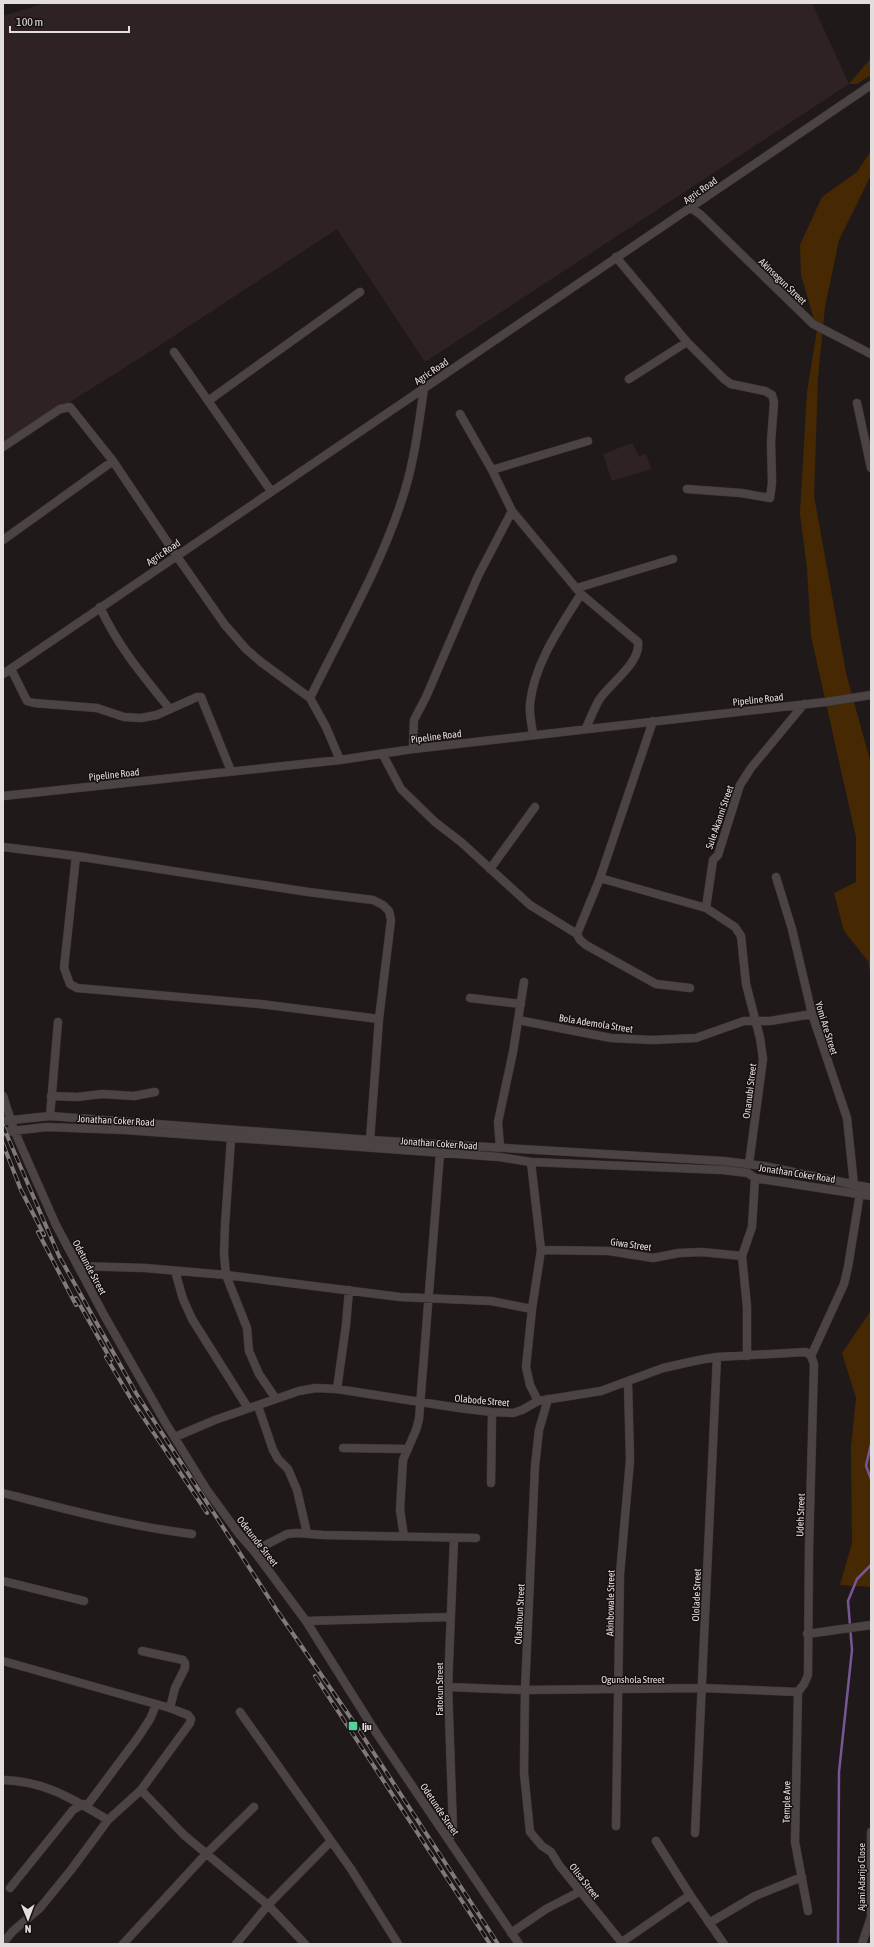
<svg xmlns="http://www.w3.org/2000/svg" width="874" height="1947" font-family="'Asap Condensed',sans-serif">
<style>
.built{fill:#2f2224}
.green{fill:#462902}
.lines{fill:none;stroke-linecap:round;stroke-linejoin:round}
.stream{stroke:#765695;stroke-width:2.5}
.street-casing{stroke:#3a3435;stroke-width:9}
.street{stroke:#4c4345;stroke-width:8}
.rail-casing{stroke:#807a7a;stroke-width:4}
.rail{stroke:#171011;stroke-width:2.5;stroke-dasharray:8;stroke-linecap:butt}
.poi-dot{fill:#4fd399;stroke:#171011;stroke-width:1.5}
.labels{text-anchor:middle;stroke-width:3;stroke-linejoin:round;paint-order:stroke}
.street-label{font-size:10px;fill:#e3dede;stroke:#171011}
.poi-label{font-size:10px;font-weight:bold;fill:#e3dede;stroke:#171011;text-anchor:start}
</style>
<rect width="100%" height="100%" fill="#20191a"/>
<!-- built -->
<path class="built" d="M45,3H812L849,84L425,362L337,229L151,351L3,444V16Z
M632,443L639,456L646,454L651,469L612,481L603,454Z"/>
<!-- green -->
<path class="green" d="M871,58V75L857,84H849Z
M871,151V175L839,240L825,307L818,377L814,496L846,673L871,764V978L868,961L844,931L834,893L856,882V837L811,636L807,568L800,514L807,392L817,330L801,275L800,245L822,197L857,172Z
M871,1304V1587L840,1585L852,1543L851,1447L856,1398L842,1353L870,1312Z"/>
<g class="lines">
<!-- stream -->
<path class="stream" d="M871,1444L866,1466L871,1479
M838,1944L839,1772L852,1650L848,1601L857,1579L871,1565"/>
<defs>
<path id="street" d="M691,208L701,215L813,324L871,354
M616,257L687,342L724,379L731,384L765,391L772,395L774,402L771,442L772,483L770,498L741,493L687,489
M174,352L271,491
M629,379L687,342
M208,401L360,292
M857,403L871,468
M460,414L492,470L512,511L581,594L638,642C641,663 609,684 599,700C594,709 590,719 586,728
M3,447L60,409L70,407L113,461L176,555L225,625L246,649L261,662L310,698L326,727L340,760
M492,470L588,441
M3,540L113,461
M577,588L673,559
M100,607C117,645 143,676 169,708
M11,669L27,701L34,703L97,708L124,717L141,718L157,715L197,697H201L231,771
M3,674L871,85
M310,698C343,630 383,563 405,490C415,457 419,422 424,388
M533,735C532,725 529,714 530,704C534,664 560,627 581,594
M413,749L414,720L426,697L478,576L512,511
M383,755L401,789L435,822L461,842L530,905L577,934L580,940L586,945L656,984L690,988
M3,796L340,760L413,749L826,702L871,695
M3,847L76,856L308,892L373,900L383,905L389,911L391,920L379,1019L370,1140
M76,856L64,968L70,984L77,988L260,1004L379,1019
M490,869L535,807
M776,877L792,929L812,1014L847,1118L854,1185
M600,878L706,908L735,927L741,936L746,984L760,1038L763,1059L749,1164
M706,908L713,860L718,855L740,785L751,768L804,704
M577,934L600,878L653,721
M470,998L521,1004
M518,1020L611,1038L652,1040L696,1038L744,1021H770L812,1014
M3,1096L14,1130L56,1225L104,1315L165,1422L207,1490L239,1534L254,1551L306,1621L377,1734L519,1944
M51,1096L77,1097L102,1094L134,1096L155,1092
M50,1116L58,1022
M3,1121L50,1116L370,1140L723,1161L764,1166L871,1188
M3,1132L47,1127L125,1130L499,1157L531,1162L723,1170L748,1173L755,1178L871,1196
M231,1139L225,1225L224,1254L226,1275L247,1328L249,1351L259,1374L276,1399
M500,1147L498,1122L513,1052L524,982
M531,1162L541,1250L532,1309L526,1367L530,1385L538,1401
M541,1250L609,1251L653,1258L679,1253L702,1252L742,1256
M78,1266L145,1268L226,1275L400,1297L491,1301L532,1309
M175,1271L183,1299L192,1319L248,1408
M747,1356V1307L742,1256L752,1227L755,1178
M811,1356L844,1284L848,1267L860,1193
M337,1389L346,1325L349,1290
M548,1399L539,1430L535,1466L525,1690L524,1773L530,1832L542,1846L551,1852L559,1865L623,1944
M258,1406L273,1450L278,1459L288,1469L297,1490L307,1533
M175,1437L215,1420L299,1391L316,1388L337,1389L459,1408L492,1412L513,1413L522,1410L538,1401L601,1391L663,1368L699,1360L717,1357L806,1352L811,1356
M343,1448L408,1449
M491,1483L492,1412
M3,1493C65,1509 128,1526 192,1534
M404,1536L400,1510L403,1460L416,1430L419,1419L440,1153
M254,1551L287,1534L297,1533L323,1535L476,1538
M3,1581L84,1601
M306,1621L450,1617
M807,1634L871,1625
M142,1651L183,1660L185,1663V1668L175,1688L170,1708
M3,1661L170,1708L188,1715L191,1719L190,1723L141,1790L108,1820L71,1870L40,1908L13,1931L3,1943
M448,1687L525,1690L702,1688L798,1692L804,1684L808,1675L809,1548L814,1364L811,1356
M798,1692L795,1842L808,1911
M240,1712L351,1869L398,1944
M3,1780C45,1781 73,1799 108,1820
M141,1790L184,1835L268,1905L305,1944
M86,1807L139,1736L150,1719L156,1705
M616,1826L620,1574L630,1460L628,1382
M695,1833L717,1357
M449,1840L453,1829L448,1687L454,1538
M656,1841L690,1895L724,1944
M10,1888L73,1810L83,1804
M709,1923L755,1896L802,1877
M511,1933L546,1909L581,1891
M622,1942L690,1895
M123,1944L206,1854L254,1807
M236,1944L268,1905L331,1841
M862,1944L871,1917V1832"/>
</defs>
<!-- street casing -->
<use href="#street" class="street-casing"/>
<!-- street -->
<use href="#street" class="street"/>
<defs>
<path id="rail" d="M3,1126L59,1256L136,1393L278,1612L355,1724L498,1944
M3,1144L21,1190L44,1235
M38,1232L76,1305
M76,1298L111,1360
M106,1357L133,1402L207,1513
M315,1676L490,1944"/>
</defs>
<!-- rail casing -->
<use href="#rail" class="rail-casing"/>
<!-- rail -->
<use href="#rail" class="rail"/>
</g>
<!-- markers -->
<rect class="poi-dot" x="348" y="1721" width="10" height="10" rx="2"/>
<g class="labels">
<!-- street labels -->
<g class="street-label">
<text transform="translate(700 190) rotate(-35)" y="4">Agric Road</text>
<text transform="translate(783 281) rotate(44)" y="4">Akinsegun Street</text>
<text transform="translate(431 371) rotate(-34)" y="4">Agric Road</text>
<text transform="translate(163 552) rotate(-34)" y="4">Agric Road</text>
<text transform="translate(758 699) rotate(-6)" y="4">Pipeline Road</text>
<text transform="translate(436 736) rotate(-7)" y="4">Pipeline Road</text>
<text transform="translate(114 774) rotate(-6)" y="4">Pipeline Road</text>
<text transform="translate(719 817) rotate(-71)" y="4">Sule Akanni Street</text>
<text transform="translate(596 1023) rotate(9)" y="4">Bola Ademola Street</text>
<text transform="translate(827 1028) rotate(73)" y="4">Yomi Are Street</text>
<text transform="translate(749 1091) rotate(-83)" y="4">Onanubi Street</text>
<text transform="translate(116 1120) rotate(3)" y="4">Jonathan Coker Road</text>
<text transform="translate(439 1143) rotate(4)" y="4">Jonathan Coker Road</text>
<text transform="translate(797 1173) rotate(9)" y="4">Jonathan Coker Road</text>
<text transform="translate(631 1244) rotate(8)" y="4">Giwa Street</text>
<text transform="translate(90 1267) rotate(62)" y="4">Odetunde Street</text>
<text transform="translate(482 1400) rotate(5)" y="4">Olabode Street</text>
<text transform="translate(800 1515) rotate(-88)" y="4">Udeh Street</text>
<text transform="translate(258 1541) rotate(52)" y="4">Odetunde Street</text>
<text transform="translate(696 1595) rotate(-88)" y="4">Ololade Street</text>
<text transform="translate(610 1603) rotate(-89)" y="4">Akinbowale Street</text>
<text transform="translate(519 1614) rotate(-87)" y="4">Oladitoun Street</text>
<text x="633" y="1683">Ogunshola Street</text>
<text transform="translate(439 1689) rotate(-90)" y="4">Fatokun Street</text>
<text transform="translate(786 1802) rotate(-89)" y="4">Temple Ave</text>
<text transform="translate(440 1809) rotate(56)" y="4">Odetunde Street</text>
<text transform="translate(861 1877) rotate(-90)" y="4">Ajani Adarijo Close</text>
<text transform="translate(585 1881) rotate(52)" y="4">Olisa Street</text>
</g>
<!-- poi labels -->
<g class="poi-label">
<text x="362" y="1730">Iju</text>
</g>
</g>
<!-- border -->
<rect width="874" height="1947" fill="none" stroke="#e3dede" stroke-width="8"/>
<!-- north arrow -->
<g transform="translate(28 1919) rotate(179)" stroke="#171011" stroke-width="3" paint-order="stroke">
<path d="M0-3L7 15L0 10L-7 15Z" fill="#e3dede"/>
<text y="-6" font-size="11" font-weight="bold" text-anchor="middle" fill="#e3dede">N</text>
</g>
<!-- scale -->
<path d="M10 26v6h119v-6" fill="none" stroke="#e3dede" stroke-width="2"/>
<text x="16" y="26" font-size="12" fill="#e3dede" stroke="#171011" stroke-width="3" paint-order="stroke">100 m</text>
</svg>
